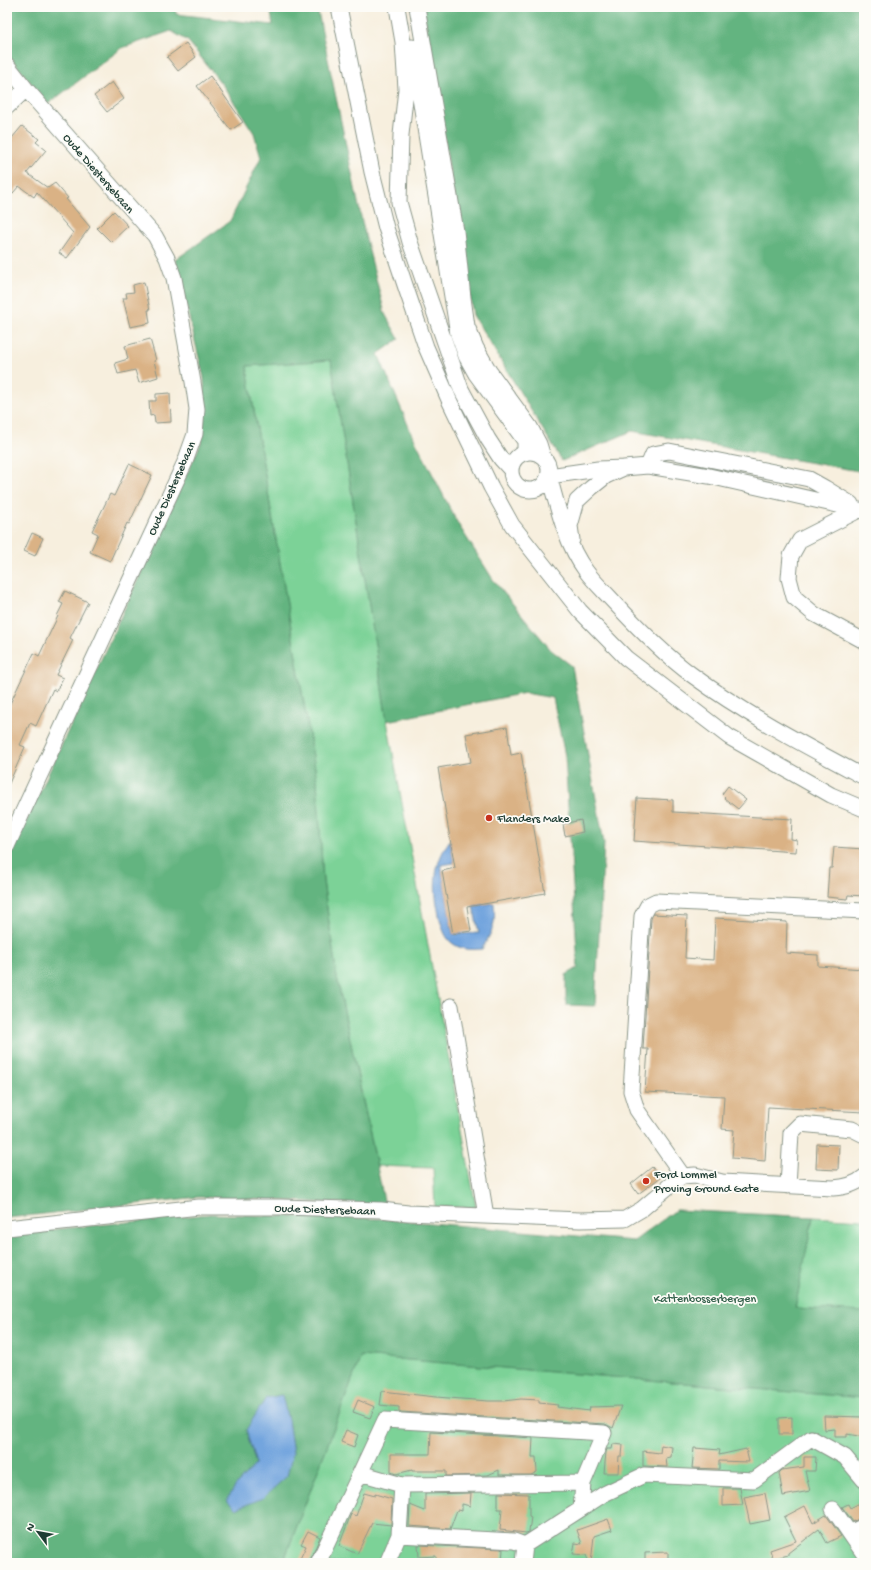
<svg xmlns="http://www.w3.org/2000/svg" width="871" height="1570" font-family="'Gochi Hand',sans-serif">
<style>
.green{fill:#7bd297;stroke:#4d8866}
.forest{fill:#64b480;stroke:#42785a;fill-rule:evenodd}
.water{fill:#73a5de;stroke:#497189}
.building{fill:#dab285}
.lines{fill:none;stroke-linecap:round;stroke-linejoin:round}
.minor-casing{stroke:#8b9689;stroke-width:17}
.minor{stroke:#fff;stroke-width:15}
.poi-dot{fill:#c8321e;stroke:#fdfcf7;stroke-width:1.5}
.labels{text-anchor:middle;stroke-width:3.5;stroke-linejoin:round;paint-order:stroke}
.street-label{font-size:12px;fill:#1f3d34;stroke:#fdfcf7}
.poi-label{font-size:12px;fill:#1f3d34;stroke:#fdfcf7;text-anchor:start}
.park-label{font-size:12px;fill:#36624d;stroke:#fdfcf7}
</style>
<rect width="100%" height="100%" fill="#fdfcf7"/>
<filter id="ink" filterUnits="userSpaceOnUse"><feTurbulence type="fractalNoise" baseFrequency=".025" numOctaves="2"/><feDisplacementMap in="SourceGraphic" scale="8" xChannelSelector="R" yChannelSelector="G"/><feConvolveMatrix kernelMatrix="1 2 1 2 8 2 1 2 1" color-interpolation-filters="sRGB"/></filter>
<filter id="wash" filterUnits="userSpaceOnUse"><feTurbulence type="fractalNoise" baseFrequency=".012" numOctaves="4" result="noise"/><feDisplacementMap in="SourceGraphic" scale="16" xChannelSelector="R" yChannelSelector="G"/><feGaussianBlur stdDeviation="0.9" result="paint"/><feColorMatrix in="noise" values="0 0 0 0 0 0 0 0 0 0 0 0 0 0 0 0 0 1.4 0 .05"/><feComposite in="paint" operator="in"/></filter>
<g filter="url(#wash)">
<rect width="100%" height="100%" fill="#f7efde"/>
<!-- green -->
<path class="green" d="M331,360L387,721L476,1207H435L433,1168L377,1166L337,978L323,881L317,780L251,393L247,366Z
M813,1217L864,1220V1312L795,1308Z
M361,1356L864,1398V1563H283Z"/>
<!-- forest -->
<path class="forest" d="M7,7H175L176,14L273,25L270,7H317L364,231L385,314L399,339L378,354L411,432L458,524L494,581L551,650L572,666L604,843L595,1006L566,1005V975L578,968L565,756L553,698L525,693L387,721L331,360L247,366L251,393L317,780L323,881L337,978L385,1205L199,1197L7,1218V863L201,443L205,412L204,378L175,260L230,221L261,157L254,133L224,87L188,41L171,31L122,48L48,104L7,54Z
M423,7H864V472L632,431L562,461L473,315Z
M676,1210L813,1217L795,1308L864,1312V1398L361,1356L283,1563H7V1234L210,1214L385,1219L634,1241ZM281,1395L288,1420L293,1453L236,1485L256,1464L246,1430Z"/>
<!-- water -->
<path class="water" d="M450,840L454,863L441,865L453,934L479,933L473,906L494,903C496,925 493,930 482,949C471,950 461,950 452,943C445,938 442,927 440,919C433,890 432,865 450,840Z
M282,1395L288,1420L293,1453L287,1476L263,1498L236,1509L227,1500L236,1485L256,1464L246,1430L266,1398Z"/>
<g id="blocks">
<!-- building -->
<path class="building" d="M186,43L196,57L178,71L167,57Z
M210,76L243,122L231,130L197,86Z
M112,82L124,99L107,112L94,96Z
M22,126L39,139L36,142L46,150L27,173L48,188L55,183L68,198L66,199L90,227L67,258L59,253L73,233L37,192L34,197L19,186L7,200V144Z
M114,211L128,226L111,242L97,228Z
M144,282L150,310H148L150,323L130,327L123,298H127L126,293L134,292L133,285Z
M150,339L156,360L154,361L158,377L139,383L135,370L118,374L115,363L128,359L125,346Z
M170,393L171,422L155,423L154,415L150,416L149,401H156V394Z
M129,464L152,475L129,524L127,523L110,561L90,552L98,534L92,531L110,494L114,496Z
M32,533L43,538L35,556L24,551Z
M65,591L88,602L70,638L73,640L56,675L63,678L56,691L53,689L36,726L30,723L20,745L25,747L7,788V710L34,653L39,656L58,616H57L63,604L59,602Z
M507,727L511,755L521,753L545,893L467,907L471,931L453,934L442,871L455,868L438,768L471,762L466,734Z
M728,786L746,800L738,809L724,798L725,797L722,794Z
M637,798L673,800V812L792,819L791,839L797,840L796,852L634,841Z
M581,820L583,832L565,836L563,824Z
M834,847L864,849V896L848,895L847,899L827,897L829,868H832Z
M653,914L687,916L685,958L713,960L715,918L787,922L786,953L818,955V966L864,969V1112L768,1107L765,1161L732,1158L734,1130L722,1129L724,1096L645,1092L648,1049H643L651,919Z
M817,1144L839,1145L838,1170L816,1169Z
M652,1167L661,1177L638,1194L631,1184Z
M382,1391L436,1397L488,1401H503L521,1399L539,1400V1403L558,1405L557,1407L589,1411L590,1407L621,1406L613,1428L605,1424L399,1412V1407L380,1405Z
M358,1400L375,1407L370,1418L353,1412Z
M824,1416L864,1417V1437L847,1434V1437H835V1429L825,1430Z
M792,1417V1434H779V1418Z
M346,1430L358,1435L354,1447L341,1442Z
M431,1432L533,1438L532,1457H536L537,1472L531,1475H499V1470L488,1475L446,1476V1471H412V1470L396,1474L391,1472V1454H430Z
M613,1444L623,1445L622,1456H619L618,1473H604L606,1452L607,1449H612Z
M661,1445L672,1447L671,1457L666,1458L667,1467L643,1466V1451L660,1453Z
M694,1448L720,1450L719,1455L746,1449L749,1462L719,1461V1469L692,1468Z
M804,1457H816L815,1471H805L810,1491L783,1496L779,1473L782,1470L804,1467Z
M723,1488H740L743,1505L723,1506Z
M364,1493L375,1496V1494L392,1499L391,1525L372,1523L357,1554L339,1546L351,1514L356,1516Z
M471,1493L470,1506L462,1504V1511L457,1510L450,1529L409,1526L410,1505L425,1511V1494Z
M498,1493L529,1494V1516L531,1517L529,1532L526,1533L500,1530L502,1509H498Z
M765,1493L770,1520L750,1524L744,1497Z
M864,1501V1516L853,1522L842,1507L848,1504L850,1508Z
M805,1506L813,1523L826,1515L841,1536L827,1543L819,1529L788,1553V1555L773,1559L770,1550L796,1541L784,1517Z
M608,1519L612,1530L594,1536L591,1563H589L586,1555L573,1554L575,1543L582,1544L577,1530Z
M308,1531L320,1537L309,1563H298L306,1546L301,1544Z
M418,1545L503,1549L502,1563H436V1556L419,1557Z
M668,1552V1563H645V1553Z"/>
</g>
</g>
<g filter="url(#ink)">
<use href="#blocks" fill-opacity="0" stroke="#8b9689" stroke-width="1"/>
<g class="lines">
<defs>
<path id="minor" d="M339,7L372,172L386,228L407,291L426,347L450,402L491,487L512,525L580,611L626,658L729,737L831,795L864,809
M397,7L403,42L406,89L401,135L399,202L410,242L461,389L488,439L501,459L511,470
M417,7L456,231L463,298L467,326L476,348L489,371L530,427L539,444L543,457
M412,47L458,334L466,356L476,374L525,441V453
M7,65L26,89L155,236L167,258L174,278L193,382L197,409L195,434L185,462L7,846
M7,107L26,89
M511 471a19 19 0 1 1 38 0a19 19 0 1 1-38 0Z
M648,466L653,454L669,451L809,479L825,488L851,504
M624,468L598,469L549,476C558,509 566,544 586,571C594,582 604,591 613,601C637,627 663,654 692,675C745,714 806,746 864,777
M859,510L800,540L791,556L789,578L794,597L814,614L864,641
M572,540L570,526L577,501L591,488L606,476L624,468L648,466L709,476L864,511
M864,911L656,901L648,905L642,916L631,1091L637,1110L683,1176L695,1175L722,1182L833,1188C845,1187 855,1185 864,1177
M451,1006L486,1216
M788,1186L791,1133L800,1124L852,1129L864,1135
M7,1228L199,1207H281L381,1210L408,1213L580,1220L625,1219L642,1209L675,1181L683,1176
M360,1473L402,1485L583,1483L581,1509
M833,1509L864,1554
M850,1533L864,1526
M399,1535L402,1485
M525,1545L581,1509L604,1494L644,1475L754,1480L811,1438L845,1457L864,1480
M318,1563L385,1420L604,1433L583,1483
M387,1563L399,1535L514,1541L525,1545
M523,1563L525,1545"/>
</defs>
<!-- minor casing -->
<use href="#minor" class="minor-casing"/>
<!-- minor -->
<use href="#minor" class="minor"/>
</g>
</g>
<!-- markers -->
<g class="poi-dot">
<circle cx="489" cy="818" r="4"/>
<circle cx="646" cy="1181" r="4"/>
</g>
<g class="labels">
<!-- street labels -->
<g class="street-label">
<text transform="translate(99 173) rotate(49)" y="4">Oude Diestersebaan</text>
<text transform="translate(171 488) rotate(-66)" y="4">Oude Diestersebaan</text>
<text transform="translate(325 1209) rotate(2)" y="4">Oude Diestersebaan</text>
</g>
<!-- poi labels -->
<g class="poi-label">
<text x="497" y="822">Flanders Make</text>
<text x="654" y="1178">Ford Lommel<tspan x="654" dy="14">Proving Ground Gate</tspan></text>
</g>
<!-- park labels -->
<g class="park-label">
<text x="705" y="1302">Kattenbosserbergen</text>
</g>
</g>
<!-- margin -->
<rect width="871" height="1570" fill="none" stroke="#fdfcf7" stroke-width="24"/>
<!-- north arrow -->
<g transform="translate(38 1532) rotate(302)" stroke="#fdfcf7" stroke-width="3" paint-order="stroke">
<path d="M0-3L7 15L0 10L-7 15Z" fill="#1f3d34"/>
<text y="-6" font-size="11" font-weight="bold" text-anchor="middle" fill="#1f3d34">N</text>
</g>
</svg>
